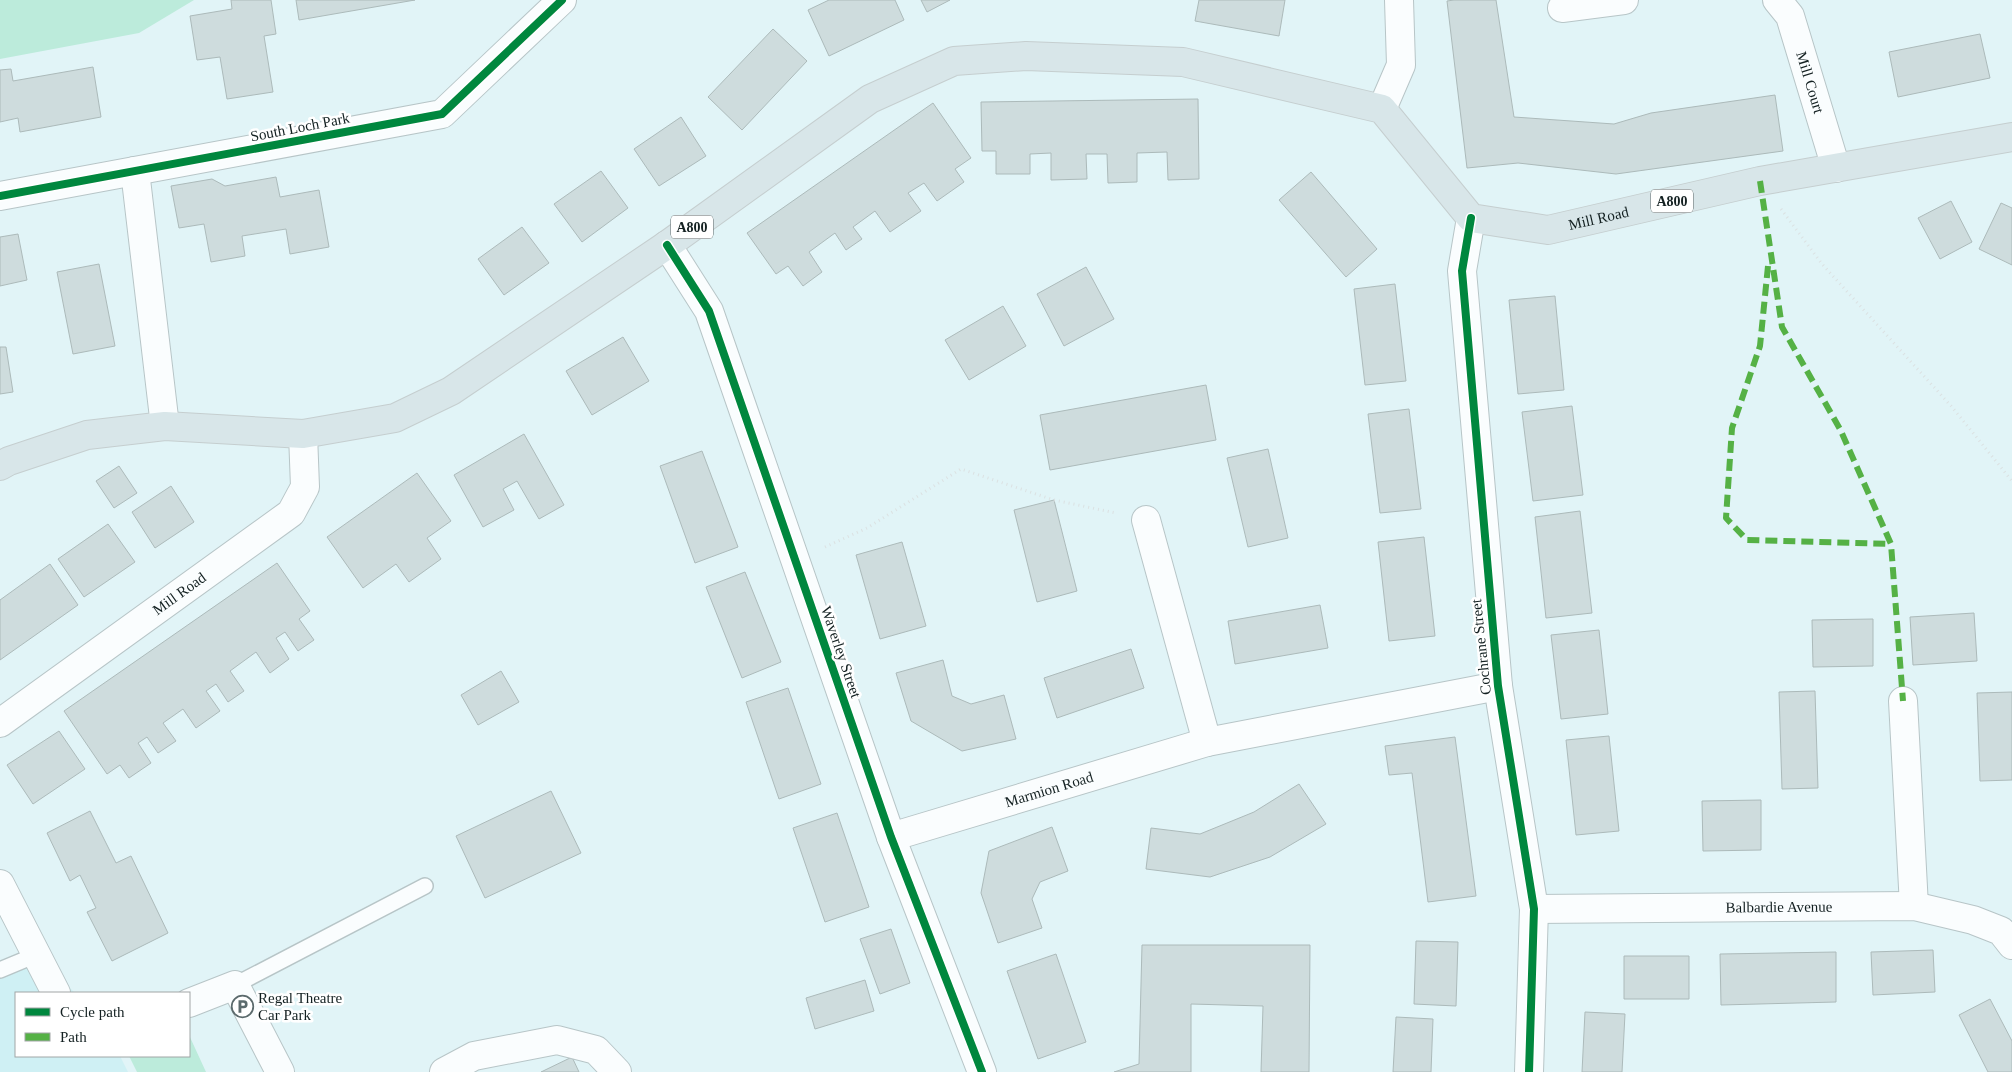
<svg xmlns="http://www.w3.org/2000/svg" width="2012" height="1072" font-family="Georgia,serif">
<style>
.built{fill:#cff0f4}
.green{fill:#bcebdb}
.building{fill:#cedcdd;stroke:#acbaba}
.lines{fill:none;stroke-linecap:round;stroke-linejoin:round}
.lane-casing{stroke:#b7c5c7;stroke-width:18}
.street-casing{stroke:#b7c5c7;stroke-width:30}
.secondary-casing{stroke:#b7c5c7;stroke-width:30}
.primary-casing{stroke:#c5cecf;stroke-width:30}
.path{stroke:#dbe1e2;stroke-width:3;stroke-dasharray:1 4;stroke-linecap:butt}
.lane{stroke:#fafdfe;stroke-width:15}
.street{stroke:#fafdfe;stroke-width:28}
.secondary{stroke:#fafdfe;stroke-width:28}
.primary{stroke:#d8e6e9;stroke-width:28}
.quiet{stroke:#55b145;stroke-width:6;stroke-dasharray:12 6;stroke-linecap:butt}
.cycleway-casing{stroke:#fff;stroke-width:11}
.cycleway{stroke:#00873e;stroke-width:8}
.labels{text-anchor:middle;stroke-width:5;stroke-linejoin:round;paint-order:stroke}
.shield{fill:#fff;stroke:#5a6364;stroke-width:1}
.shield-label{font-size:14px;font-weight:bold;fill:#132021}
.street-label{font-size:15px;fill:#132021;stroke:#fff}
.poi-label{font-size:15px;fill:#132021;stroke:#fff;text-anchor:start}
</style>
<rect width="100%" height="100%" fill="#e1f4f7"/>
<!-- built -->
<path class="built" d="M36,955L75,993H16V1056H120L128,1072H0V970Z"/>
<!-- green -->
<path class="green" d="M0,0H194L139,33L0,59Z
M189,1035L206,1072H137L129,1056H189Z"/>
<!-- building -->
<path class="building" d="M231,0H271L276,34L264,36L273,92L227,99L220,57L197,60L190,16L232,9Z
M296,0H415L299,20Z
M829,0H895L904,20L829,56L808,10Z
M921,0H950L927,12Z
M1199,0H1285L1279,36L1195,21Z
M1454,0H1496L1514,117L1614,124L1651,113L1775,95L1783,151L1616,174L1518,163L1467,168L1447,1Z
M773,29L807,61L742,130L708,97Z
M1980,34L1990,78L1898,97L1889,52Z
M93,67L101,117L20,132L18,118L0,122V70L11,69L13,81Z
M1198,99L1199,179L1168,180L1167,152L1137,153V182L1108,183L1107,154H1086L1087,179L1051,180V153L1030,154V174H996V151H982L981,102Z
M933,103L971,158L955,169L964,182L937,201L924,183L908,193L921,211L890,232L875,211L853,227L862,239L846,250L835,233L809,252L822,272L803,286L788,266L776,274L747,233Z
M681,117L706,156L659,186L634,149Z
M601,171L628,208L582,242L554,204Z
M1311,172L1377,249L1346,277L1279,200Z
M276,177L280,197L319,190L329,247L290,254L286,229L242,236L245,256L211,262L204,224L179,228L171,186L212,179L225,186Z
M1951,201L1972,242L1940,259L1918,218Z
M2001,203L2012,208V265L1979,249Z
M522,227L549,263L504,295L478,259Z
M18,234L27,280L0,286V237Z
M99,264L115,346L73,354L57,272Z
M1086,267L1114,319L1064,346L1037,294Z
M1395,284L1406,381L1365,385L1354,289Z
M1555,296L1564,390L1518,394L1509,300Z
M1003,306L1026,346L969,380L945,340Z
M623,337L649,381L592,415L566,371Z
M0,347H6L13,392L0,394Z
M1206,385L1216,440L1050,470L1040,415Z
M1572,406L1583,495L1533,501L1522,412Z
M1409,409L1421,509L1380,513L1368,414Z
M524,434L564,505L539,519L517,481L503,489L514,510L483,527L454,475Z
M1268,449L1288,538L1248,547L1227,458Z
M702,451L738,547L695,563L660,466Z
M119,466L137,493L114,508L96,481Z
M417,473L451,521L427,538L441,559L409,582L396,564L363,588L327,537Z
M171,486L194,522L155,548L132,512Z
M1054,500L1077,591L1037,602L1014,510Z
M1580,511L1592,613L1546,618L1535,517Z
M108,524L135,562L84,597L58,559Z
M1424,537L1435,636L1389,641L1378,542Z
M902,542L926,626L880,639L856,555Z
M277,563L310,611L299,619L314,640L298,651L285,632L276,638L289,659L270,673L256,652L230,671L244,691L228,702L216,684L206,691L220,711L196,728L183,709L163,723L176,741L158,753L147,737L138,743L151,763L129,778L120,765L107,774L64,711Z
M50,564L78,605L0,660V600Z
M745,572L781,662L742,678L706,587Z
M1320,605L1328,648L1235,664L1228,621Z
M1974,613L1977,661L1913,665L1910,617Z
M1873,619V666L1813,667L1812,620Z
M1599,630L1608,714L1561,719L1551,635Z
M1131,649L1144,688L1057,718L1044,678Z
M943,660L952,696L971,704L1004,695L1016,739L962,751L911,721L896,673Z
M501,671L519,702L478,725L461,695Z
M788,688L821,784L779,799L746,702Z
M1815,691L1818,788L1782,789L1779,692Z
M2012,692V780L1980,781L1977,693Z
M59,731L85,769L33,804L7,765Z
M1609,736L1619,831L1576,835L1566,740Z
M1455,737L1476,896L1428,902L1412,773L1389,775L1385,746Z
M1299,784L1326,824L1270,857L1210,877L1146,869L1151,828L1200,834L1254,812Z
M551,791L581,853L485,898L456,836Z
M1761,800V850L1703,851L1702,801Z
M90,811L116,863L131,856L168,933L112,961L87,912L96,908L80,875L70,881L47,833Z
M837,813L869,907L825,922L793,828Z
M1052,827L1068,871L1040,882L1032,899L1042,928L998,943L981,893L989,851Z
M891,929L910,983L880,994L860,939Z
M1416,941L1458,942L1456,1006L1414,1004Z
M1142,945H1310L1309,1072H1261L1263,1006L1191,1004V1072H1114L1139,1064Z
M1933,950L1935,992L1873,995L1871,952Z
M1836,952V1002L1721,1005L1720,954Z
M1056,954L1086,1042L1038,1059L1007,971Z
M1624,956H1689V999H1624Z
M865,980L874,1011L815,1029L806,998Z
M1990,999L2012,1041V1072H1988L1959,1015Z
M1585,1012L1625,1014L1622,1072H1582Z
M1396,1017L1433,1019L1431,1072H1393Z
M572,1057L579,1072H541Z"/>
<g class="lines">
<defs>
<path id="lane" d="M0,970L36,955
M235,985L425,886"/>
<g id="street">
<path id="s1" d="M1777,0L1790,16L1836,168"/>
<path d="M1562,8L1624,0"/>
<path d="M135,171L165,426"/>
<path d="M0,196L442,114L562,0"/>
<path d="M1471,218L1462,271L1498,686L1534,909L1529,1072"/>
<path d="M667,245L709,311L891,837L982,1072"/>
<path d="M1146,520L1207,742"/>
<path d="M1903,701L1914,906"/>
<path id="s2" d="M0,723L291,513L305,487L303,434"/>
<path id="s3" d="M891,837L1207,742L1498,686"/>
<path d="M0,884L56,993"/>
<path id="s4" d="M1534,909L1914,906L1973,920L2001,931L2012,945"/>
<path d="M189,1003L235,985L280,1072"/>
<path d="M444,1072L474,1056L557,1040L596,1050L617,1072"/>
</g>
<path id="secondary" d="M1382,109L1401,65L1399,0"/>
<g id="primary">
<path id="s5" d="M0,466L9,461L87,435L165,426L303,434L395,418L451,391L667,245L870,99L954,61L1026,56L1183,62L1382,109L1471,218L1548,230L1760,181L2012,137"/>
</g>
</defs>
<!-- lane casing -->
<use href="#lane" class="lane-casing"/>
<!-- street casing -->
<use href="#street" class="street-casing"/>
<!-- secondary casing -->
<use href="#secondary" class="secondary-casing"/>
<!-- primary casing -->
<use href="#primary" class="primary-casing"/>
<!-- path -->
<path class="path" d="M1781,209L1822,264L1952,407L2012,481
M825,547L867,528L961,469L1054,500L1116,513"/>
<!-- lane -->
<use href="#lane" class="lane"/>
<!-- street -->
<use href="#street" class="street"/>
<!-- secondary -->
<use href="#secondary" class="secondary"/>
<!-- primary -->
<use href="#primary" class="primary"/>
<!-- quiet -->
<path class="quiet" d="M1760,181L1782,327L1840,429L1891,544L1903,701
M1768,266L1760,346L1732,428L1726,518L1747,540L1891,544"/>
<defs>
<path id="cycleway" d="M0,196L442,114L562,0
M1471,218L1462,271L1498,686L1534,909L1529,1072
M667,245L709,311L891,837L982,1072"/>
</defs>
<!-- cycleway casing -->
<use href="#cycleway" class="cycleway-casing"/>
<!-- cycleway -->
<use href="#cycleway" class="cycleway"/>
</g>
<!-- icons -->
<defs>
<symbol id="parking-ring" viewBox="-11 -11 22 22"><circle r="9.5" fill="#fff" stroke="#5b6a6c" stroke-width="1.5"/><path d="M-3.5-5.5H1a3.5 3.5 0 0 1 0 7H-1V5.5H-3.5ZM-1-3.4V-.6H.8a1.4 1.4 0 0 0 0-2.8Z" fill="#5b6a6c"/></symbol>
</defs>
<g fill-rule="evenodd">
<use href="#parking-ring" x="230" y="994" width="25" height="25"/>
</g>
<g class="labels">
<!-- shield labels -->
<g class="shield">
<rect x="1651" y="189.5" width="42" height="23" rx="4"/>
<rect x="671" y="215.5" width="42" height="23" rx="4"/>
</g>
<g class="shield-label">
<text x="1672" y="206">A800</text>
<text x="692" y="232">A800</text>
</g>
<!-- street labels -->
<g class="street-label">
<text dy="5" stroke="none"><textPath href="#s1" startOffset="90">Mill Court</textPath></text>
<text transform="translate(300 127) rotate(-11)" y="5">South Loch Park</text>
<text dy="5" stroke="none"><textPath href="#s5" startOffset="1772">Mill Road</textPath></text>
<text dy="5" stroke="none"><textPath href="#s2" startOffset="221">Mill Road</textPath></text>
<text transform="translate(1481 647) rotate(-96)" y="5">Cochrane Street</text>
<text transform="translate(841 652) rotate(71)" y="5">Waverley Street</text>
<text dy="5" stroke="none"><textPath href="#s3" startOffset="165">Marmion Road</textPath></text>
<text dy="5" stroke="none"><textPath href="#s4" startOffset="245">Balbardie Avenue</textPath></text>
</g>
<!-- poi labels -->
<g class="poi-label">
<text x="258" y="1003">Regal Theatre<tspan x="258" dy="17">Car Park</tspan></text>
</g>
</g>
<!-- legend -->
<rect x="15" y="992" width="175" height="65" fill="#ffffff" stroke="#a1a6a6"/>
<rect x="25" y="1008" width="25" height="8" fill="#00873e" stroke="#a1a6a6"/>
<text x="60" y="1017" font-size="15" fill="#132021">Cycle path</text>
<rect x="25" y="1033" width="25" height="8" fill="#55b145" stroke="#a1a6a6"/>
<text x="60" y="1042" font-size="15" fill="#132021">Path</text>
</svg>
